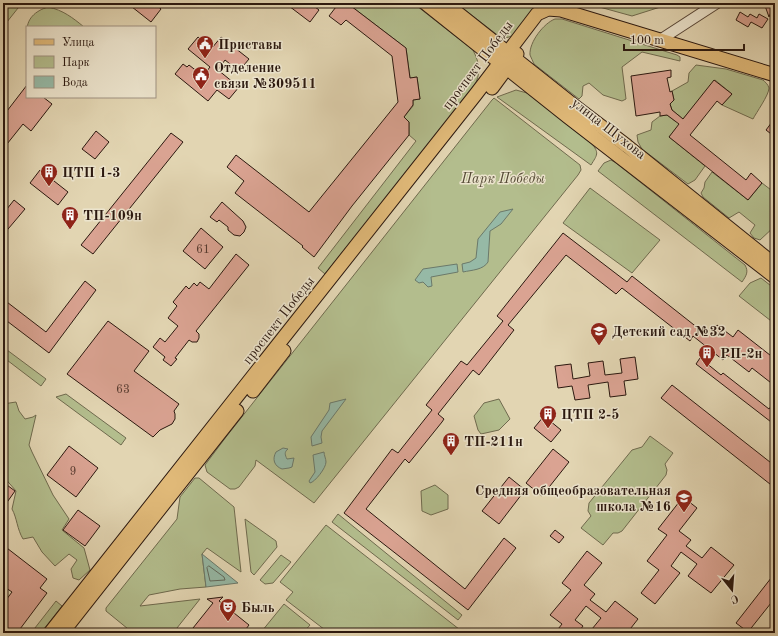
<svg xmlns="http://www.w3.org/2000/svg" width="778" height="636" font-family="'Old Standard TT',serif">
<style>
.green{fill:#b3bd8d;stroke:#6f6a4e}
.water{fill:#96b9a6;stroke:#6b796a}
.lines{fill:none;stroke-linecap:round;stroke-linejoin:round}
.shore{stroke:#60685a;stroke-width:1}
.building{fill:#daa392;stroke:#2b180f}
.minor-casing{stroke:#594738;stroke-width:12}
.major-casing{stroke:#2b180f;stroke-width:15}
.minor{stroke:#ece4cd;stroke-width:10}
.major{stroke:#e1ba79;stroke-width:13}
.labels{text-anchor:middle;stroke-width:3;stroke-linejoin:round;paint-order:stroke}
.number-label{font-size:12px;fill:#573b30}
.poi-label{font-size:14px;font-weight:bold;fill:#2b180f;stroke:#ece4cd;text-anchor:start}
.street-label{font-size:14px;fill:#2b180f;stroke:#ece4cd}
.park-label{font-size:14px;font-style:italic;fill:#544a35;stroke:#ece4cd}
</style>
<rect width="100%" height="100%" fill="#e2d5b2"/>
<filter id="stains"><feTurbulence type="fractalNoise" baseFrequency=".005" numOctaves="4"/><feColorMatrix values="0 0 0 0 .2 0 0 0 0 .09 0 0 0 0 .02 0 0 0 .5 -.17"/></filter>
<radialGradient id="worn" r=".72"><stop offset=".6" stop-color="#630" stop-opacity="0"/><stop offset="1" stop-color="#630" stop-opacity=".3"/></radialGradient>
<!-- green -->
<path class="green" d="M9,3H22L3,27V10Z
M347,3H413L473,50C480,64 481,73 474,87L325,274L318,268L416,141L409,135V122L404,117L413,106V100L420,99L417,77L410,78L406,48Z
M456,3H534L540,6L513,36L505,38L500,37Z
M585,3H673L632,16Z
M48,7C63,10 73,18 84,27H27V33C26,19 35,11 48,7Z
M555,19H562L677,55L680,57V61L642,52L622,67L626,99L622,101L603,95L589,83L583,86L582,96L579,99L534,64C533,61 531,58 530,55C529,42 544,23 555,19Z
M696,65L726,69L763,80C765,82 768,84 769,88C769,95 756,113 753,119L722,105L732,94L715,80L683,119L672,110L670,104L674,100L672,91L688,82L689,73Z
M516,90L527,93L591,143C600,153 597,155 591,165L497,97Z
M494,98L580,165L581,170L578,175L314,503L256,460L255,466L239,487L235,489H230L207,472L205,465L226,437L492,100Z
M667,115L675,121H682L669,137L705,166L695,180L688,184L642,149L638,142L637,135L651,130L652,122L660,116Z
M611,160L616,163L745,265C749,272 746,276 742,282L598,171L604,163Z
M712,172L748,200L762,183L775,193V226L760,240L754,238L750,233L755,225L739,212L729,218L703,197L701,193L704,188L705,182Z
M590,188L660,240L632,273L563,223Z
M761,278L775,289V324L739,296L750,283Z
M3,347L46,379L41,386L3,357Z
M66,394L126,438L121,445L56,397Z
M499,399L510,419L499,430L481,434L478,430L474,416L484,403Z
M16,402L19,411L25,419L33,417L36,415L29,445L32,452L53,495L69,519L62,530L84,548L90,570L79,580L73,578L71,569L77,560L69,554L55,566L42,552L33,537L23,539C17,529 17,518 12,509L16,491L3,476V468L5,465L3,462V404Z
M650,436L673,453L665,464L667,470L666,475L622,531L618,533H613L603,545L581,528L591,516L588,511L589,503L632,450L642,447Z
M195,478H199L234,507L241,572L207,548L202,554L206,587L180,589L149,595L140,606L200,599L173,633H133L106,611V608L177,519L180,497Z
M435,485L448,495V509L431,515L422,511L421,491Z
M338,514L462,615L458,620L332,522Z
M245,519L276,541L277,547L254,575L251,572Z
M326,525L464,633H329L286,600L293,592L280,582Z
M281,555L291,562L273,583L265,584L260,580Z
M56,601L62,606L41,633H31Z
M284,604L310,625L303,633H265L262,631Z"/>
<!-- water -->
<path class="water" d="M513,209L501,224L490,231L488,262C483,270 472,270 463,272L462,264L470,262L476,258L478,239L500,212Z
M457,264L458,272L431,277L432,286L428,287L423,282L419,283L415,280L423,269Z
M346,399L322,431L321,437L322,443L312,446L311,437L329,410L330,403Z
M283,448L288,449C284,452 285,455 287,459L294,458L292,467L289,468L282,469C274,466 272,459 276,452Z
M324,452C324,455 326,459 326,462C326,468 315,482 310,483L309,481L315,472L313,455Z
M202,554L238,583L206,587Z"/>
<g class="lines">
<!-- shore -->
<path class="shore" d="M209,566L224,577L225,580L210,581L207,568Z"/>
</g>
<!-- building -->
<path class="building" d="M127,3H154L161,9L151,22Z
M285,3H310L319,10L310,22Z
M339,3H347L406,48L410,78L417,77L420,99L413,100V105L404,117L409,122V135L352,206L314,257L302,247L303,246L235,193L244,181L227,167L236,155L309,212L398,102L392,56L346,20L341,25L329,16Z
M764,3H775V11L771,12L769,17Z
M740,12L748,17L750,14L757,18L759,14L768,19L762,28L751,22L748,27L736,20Z
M198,37L212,48L221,37L249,59L239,71L225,60L218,70L239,87L229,99L217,90L208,101L175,74L183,64L187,67L189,65L203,76L210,67L188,49Z
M671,70V77L667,78L670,92L672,91L674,100L670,104L672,110L683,119L714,80L732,94L722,105L717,101L690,135L746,180L751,173L762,183L748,200L669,137L679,124L667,115L660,116V112L636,116L631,76Z
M27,85V97H43L52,104L31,131L23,124L3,149V108L7,111Z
M775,118V137L766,130Z
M96,131L109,142L95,159L82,149Z
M171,133L183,142L93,254L81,245Z
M40,170L68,192L58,205L30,183Z
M14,200L25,209L3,235V214Z
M222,202L243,221L246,227L244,232L240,236L234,235L228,230V227L219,220L217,222L210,217Z
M201,228L223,247L205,269L183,251Z
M563,233L627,282L632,276L708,336L717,325L733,337L738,330L775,359V386L752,368L749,372L727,355L723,360L693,336L690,341L622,288L616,294L566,255L508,325L514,330L479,375L473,370L438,414L444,419L442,422L409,463L405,459L366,509L465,589L504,538L516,548L468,610L344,513L392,449L398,453L432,410L426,405L461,361L467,365L503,321L497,316Z
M236,254L249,265L196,331L199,334V338L197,342H192L189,340L175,358L177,359L171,366L163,360L165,357L153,347L160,338L165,342L178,326L168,318L177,306L173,302L186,286L189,289L194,283L197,286L200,282L209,289Z
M85,281L96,290L49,353L3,318V299L46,332Z
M108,321L149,351L134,371L179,404L174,411L175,414V419L172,424L160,430L153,437L67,374Z
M635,357L638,379L624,381L626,395L610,397L608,382L588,385L590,398L575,400L572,386L558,388L555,366L571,364L573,379L590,376L588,363L603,361L605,375L622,373L620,359Z
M700,358L721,375L723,373L769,409L775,401V425L696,364Z
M672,385L775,466V488L661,398Z
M544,416L561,430L551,442L534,428Z
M69,446L98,468L76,497L47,475Z
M553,449L569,462L542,496L526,483Z
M509,477L525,490L499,524L482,511Z
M3,482L15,491L3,508Z
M683,497L697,508L679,531L691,540L686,546L702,558L711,547L734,565L711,593L688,576L697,564L681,552L671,566L680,573L655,604L641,593L659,570L647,561L667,535L658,529Z
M78,510L100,526L85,546L63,530Z
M555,530L564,537L559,543L550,536Z
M3,545L47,579L40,588L47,593L17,633H3V604L12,592L3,586Z
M587,551L602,563L584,585L595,594L590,600L606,612L615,601L638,619L627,633H597L592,629L601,618L586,606L575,620L583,626L578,633H555L562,624L550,615L571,590L562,583Z
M775,573V598L748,632L736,623Z
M223,597L219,601L249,625L243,633H189L213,603L207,599Z"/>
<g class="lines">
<defs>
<path id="minor" d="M660,40L717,3"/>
<path id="major" d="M425,3L568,117L775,277
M445,3L576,107L627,146L775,265
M492,88L517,54
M253,391L284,351
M50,633L476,94L537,14L548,9L561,10L775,75
M62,633L237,411"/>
</defs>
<!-- minor casing -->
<use href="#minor" class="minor-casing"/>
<!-- major casing -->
<use href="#major" class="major-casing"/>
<!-- minor -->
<use href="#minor" class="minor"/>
<!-- major -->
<use href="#major" class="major"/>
</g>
<!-- icons -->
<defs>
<symbol id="civic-pin" viewBox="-11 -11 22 30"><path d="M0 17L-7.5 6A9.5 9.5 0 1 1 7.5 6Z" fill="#8f2418" stroke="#ece4cd"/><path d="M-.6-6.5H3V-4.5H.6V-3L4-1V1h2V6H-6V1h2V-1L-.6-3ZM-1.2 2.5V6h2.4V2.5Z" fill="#fff"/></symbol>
<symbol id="building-pin" viewBox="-11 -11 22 30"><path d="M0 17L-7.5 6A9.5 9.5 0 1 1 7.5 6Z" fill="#8f2418" stroke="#ece4cd"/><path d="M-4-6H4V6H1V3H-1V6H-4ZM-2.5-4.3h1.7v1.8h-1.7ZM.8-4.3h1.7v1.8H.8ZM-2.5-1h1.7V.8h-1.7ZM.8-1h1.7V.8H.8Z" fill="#fff"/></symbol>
<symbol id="school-pin" viewBox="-11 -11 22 30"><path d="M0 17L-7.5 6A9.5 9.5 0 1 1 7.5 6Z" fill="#8f2418" stroke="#ece4cd"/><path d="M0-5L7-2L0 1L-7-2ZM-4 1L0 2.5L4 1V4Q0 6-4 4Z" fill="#fff"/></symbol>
<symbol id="theatre-pin" viewBox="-11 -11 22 30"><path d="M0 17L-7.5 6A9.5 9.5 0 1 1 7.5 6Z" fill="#8f2418" stroke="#ece4cd"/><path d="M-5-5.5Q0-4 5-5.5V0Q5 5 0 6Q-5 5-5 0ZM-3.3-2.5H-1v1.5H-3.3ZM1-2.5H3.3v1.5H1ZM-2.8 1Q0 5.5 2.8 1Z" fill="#fff"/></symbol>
</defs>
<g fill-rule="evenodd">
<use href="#civic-pin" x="195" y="34" width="20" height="27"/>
<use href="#civic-pin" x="191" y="65" width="20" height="27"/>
<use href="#building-pin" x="39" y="162" width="20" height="27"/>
<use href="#building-pin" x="60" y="205" width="20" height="27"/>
<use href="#school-pin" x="589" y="321" width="20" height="27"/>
<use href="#building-pin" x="697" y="343" width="20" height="27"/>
<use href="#building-pin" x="538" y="404" width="20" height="27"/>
<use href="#building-pin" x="441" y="431" width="20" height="27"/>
<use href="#school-pin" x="674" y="488" width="20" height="27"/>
<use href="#theatre-pin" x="218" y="597" width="20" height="27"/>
</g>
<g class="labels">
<!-- number labels -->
<g class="number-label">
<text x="203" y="253">61</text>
<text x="123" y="393">63</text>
<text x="73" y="475">9</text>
</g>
<!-- poi labels -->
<g class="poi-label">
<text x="218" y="49">Приставы</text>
<text x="214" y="72">Отделение<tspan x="214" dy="16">связи №309511</tspan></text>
<text x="62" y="177">ЦТП 1-3</text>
<text x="83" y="220">ТП-109н</text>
<text x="612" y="336">Детский сад №32</text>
<text x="720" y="358">РП-2н</text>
<text x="561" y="419">ЦТП 2-5</text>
<text x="464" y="446">ТП-211н</text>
<text x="671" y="495" text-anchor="end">Средняя общеобразовательная<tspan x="671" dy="16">школа №16</tspan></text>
<text x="241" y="612">Быль</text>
</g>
<!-- street labels -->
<g class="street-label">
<text transform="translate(477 65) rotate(-53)" y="5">проспект Победы</text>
<text transform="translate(609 128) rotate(38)" y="5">улица Шухова</text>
<text transform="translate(278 320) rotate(-52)" y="5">проспект Победы</text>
</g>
<!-- park labels -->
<g class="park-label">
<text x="503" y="183">Парк Победы</text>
</g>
</g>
<!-- margin -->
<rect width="778" height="636" fill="none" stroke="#e2d5b2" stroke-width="16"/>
<rect x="4" y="4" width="770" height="628" fill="none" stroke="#2b180f" stroke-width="2"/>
<rect x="8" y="8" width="762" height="620" fill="none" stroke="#2b180f"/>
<!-- legend -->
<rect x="26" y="26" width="130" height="72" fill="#ece4cd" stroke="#9f9281"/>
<rect x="34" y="39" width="20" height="6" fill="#e1ba79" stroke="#9f9281"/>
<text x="62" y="46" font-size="12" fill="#2b180f">Улица</text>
<rect x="34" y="56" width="20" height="12" fill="#b3bd8d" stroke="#9f9281"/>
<text x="62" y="66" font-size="12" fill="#2b180f">Парк</text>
<rect x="34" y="76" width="20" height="12" fill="#96b9a6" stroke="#9f9281"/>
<text x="62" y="86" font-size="12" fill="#2b180f">Вода</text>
<!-- north arrow -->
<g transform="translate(732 590) rotate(163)" stroke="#ece4cd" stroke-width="3" paint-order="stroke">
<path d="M0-3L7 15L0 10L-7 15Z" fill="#2b180f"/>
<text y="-6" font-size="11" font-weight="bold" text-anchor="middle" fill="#2b180f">С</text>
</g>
<!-- scale -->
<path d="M624 44v6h120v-6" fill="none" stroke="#2b180f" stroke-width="2"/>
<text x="630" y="44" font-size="12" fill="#2b180f" stroke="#ece4cd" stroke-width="3" paint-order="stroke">100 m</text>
<rect width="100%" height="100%" filter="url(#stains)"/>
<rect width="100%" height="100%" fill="url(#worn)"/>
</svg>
